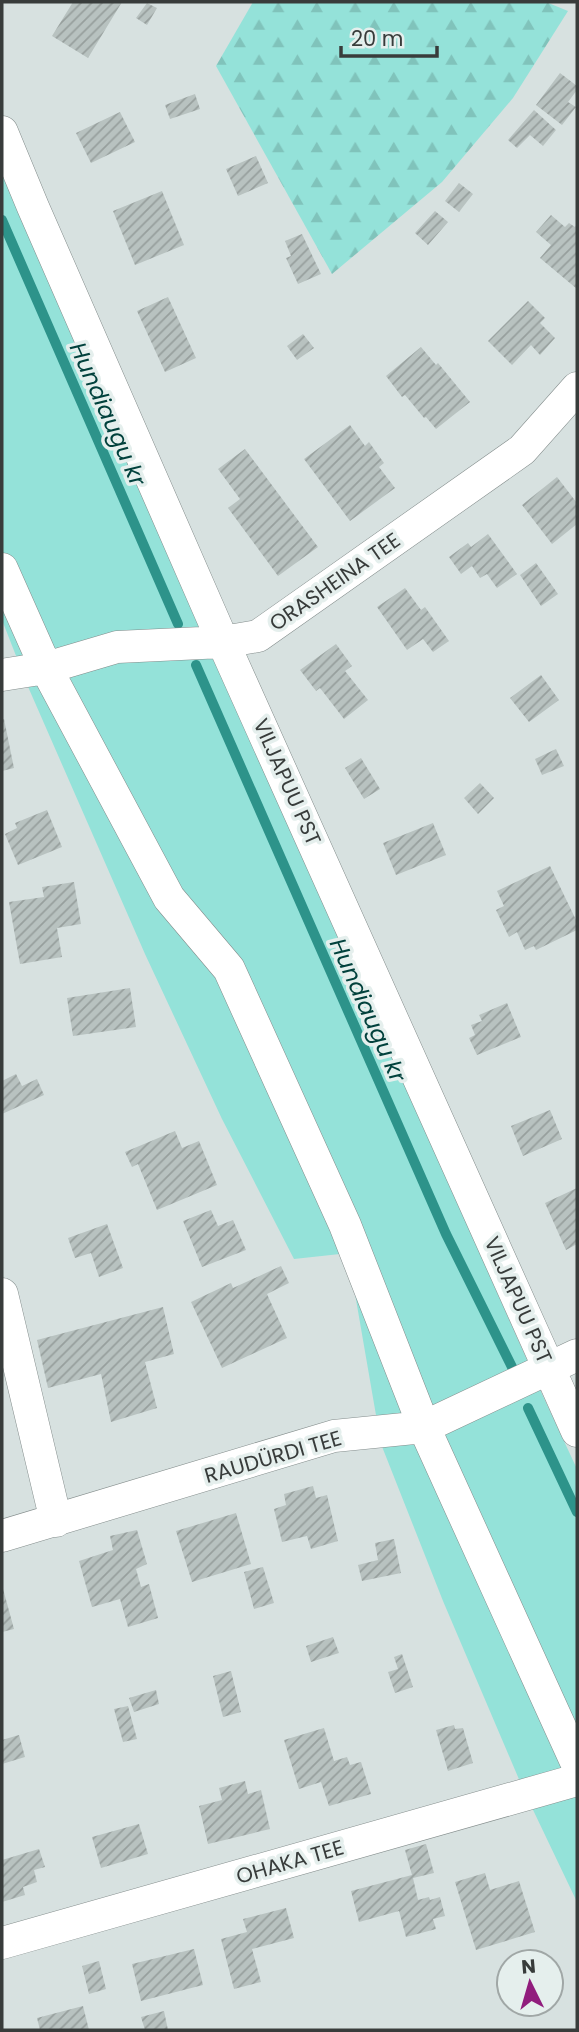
<svg xmlns="http://www.w3.org/2000/svg" width="579" height="2032" font-family="Poppins,sans-serif">
<style>
.forest{fill:url(#forest-firs)}
.park{fill:#94e2d9}
.lines{fill:none;stroke-linecap:round;stroke-linejoin:round}
.stream{stroke:#2d938a;stroke-width:10}
.building{fill:url(#building-hatch)}
.minor-casing{stroke:#848d8c;stroke-width:33}
.minor{stroke:#fff;stroke-width:32}
.labels{text-anchor:middle;stroke-width:7;stroke-linejoin:round;paint-order:stroke}
.street-label{font-size:21px;fill:#383c3b;stroke:#e5efed}
.water-label{font-size:23px;font-style:italic;fill:#01413c;stroke:#e5efed}
</style>
<defs>
<pattern id="forest-firs" width="22" height="20" patternUnits="userSpaceOnUse" patternTransform="scale(1.75)"><rect width="22" height="20" fill="#94e2d9"/><path d="M5 1l3.5 6h-7zM16 11l3.5 6h-7z" fill="#80c3bb"/></pattern>
<pattern id="building-hatch" width="6" height="6" patternUnits="userSpaceOnUse" patternTransform="scale(1.75)"><rect width="6" height="6" fill="#b8c2c0"/><path d="M-1 1l2-2M0 6l6-6M5 7l2-2" fill="none" stroke="#979f9d"/></pattern>
</defs>
<rect width="100%" height="100%" fill="#d7e1e0"/>
<!-- forest -->
<path class="forest" d="M253,2H546L568,11L513,98L442,182L332,274L216,66Z"/>
<!-- park -->
<path class="park" d="M2,161L328,910L542,1394L577,1469V1902L524,1791L443,1601L381,1444L354,1288L340,1254L294,1259L222,1119L145,954L29,689L2,620Z"/>
<g class="lines">
<!-- stream -->
<path class="stream" d="M2,220L178,624
M196,665L446,1234L512,1367
M528,1408L577,1512"/>
</g>
<!-- building -->
<path class="building" d="M73,2H122L88,58L52,36Z
M147,3L157,8L147,25L136,18Z
M560,73L577,86V90L568,102L576,107L562,125L536,105Z
M195,94L200,109L170,119L165,105Z
M534,110L556,130L543,146L530,135L517,148L508,140Z
M120,112L135,142L91,163L76,133Z
M256,156L268,183L238,196L226,169Z
M459,183L473,194L459,212L445,201Z
M162,191L184,245L135,265L113,211Z
M435,211L448,222L428,245L415,233Z
M551,215L565,227L569,223L575,227L577,224V289L540,258L551,245L536,232Z
M302,234L321,274L298,284L286,258L291,256L285,241Z
M168,297L196,358L165,372L137,311Z
M528,301L545,318L540,323L555,338L540,355L531,345L512,365L488,341Z
M303,334L314,348L297,360L287,346Z
M421,347L436,365L438,363L470,402L436,429L426,417L424,418L405,395L402,397L386,376Z
M350,425L365,446L369,442L384,463L379,467L395,488L350,521L304,459Z
M245,449L318,547L278,576L228,508L240,499L218,469Z
M557,477L577,503V524L552,544L522,505Z
M488,534L517,574L497,588L487,574L480,578L472,566L461,574L449,557L468,543L471,547Z
M536,563L558,594L541,606L520,575Z
M405,588L421,610L425,607L449,641L433,652L423,639L407,650L377,607Z
M336,644L352,666L345,671L368,700L344,719L320,688L316,691L300,670Z
M541,675L559,700L529,722L510,698Z
M2,719H4L14,768L2,771Z
M556,749L564,766L542,775L535,759Z
M361,758L380,789L364,799L345,768Z
M480,783L494,798L478,814L464,798Z
M47,810L62,847L18,865L5,834L17,828L15,823Z
M433,823L446,855L396,875L383,843Z
M550,866L577,922V930L536,950L534,946L525,950L517,932L509,937L496,910L504,906L497,891Z
M74,882L81,924L57,928L62,957L20,964L9,902L44,897L42,887Z
M130,988L136,1027L73,1036L67,998Z
M507,1003L521,1037L477,1055L469,1038L475,1035L471,1025L482,1021L479,1015Z
M16,1074L22,1086L37,1079L44,1095L2,1114V1081Z
M550,1110L562,1139L523,1156L511,1126Z
M175,1131L182,1148L199,1141L217,1185L157,1210L138,1164L132,1167L125,1152Z
M577,1188V1244L566,1250L545,1203Z
M211,1210L218,1226L233,1220L246,1250L202,1267L183,1221Z
M107,1224L123,1268L99,1277L91,1253L75,1258L68,1238Z
M281,1266L289,1283L267,1294L287,1338L222,1368L191,1302L231,1283L233,1288Z
M163,1307L174,1354L145,1362L157,1408L111,1422L101,1374L48,1388L37,1340Z
M313,1486L316,1498L327,1495L338,1541L311,1549L307,1536L282,1542L274,1509L286,1505L284,1494Z
M236,1513L251,1564L192,1582L176,1531Z
M137,1530L147,1564L136,1569L141,1587L149,1584L158,1618L128,1627L120,1599L92,1607L79,1561L113,1550L110,1536Z
M394,1539L401,1573L362,1581L358,1565L378,1560L375,1543Z
M263,1567L274,1603L254,1609L244,1572Z
M2,1585L14,1629L2,1632Z
M333,1637L339,1653L311,1662L306,1646Z
M402,1654L413,1687L395,1693L388,1672L398,1669L394,1657Z
M231,1671L241,1712L223,1717L213,1676Z
M156,1690L159,1704L134,1712L129,1698Z
M128,1706L137,1739L123,1742L114,1709Z
M454,1725L455,1729L463,1728L473,1763L448,1771L436,1730Z
M324,1728L334,1761L347,1757L350,1765L361,1762L371,1794L329,1806L321,1782L299,1789L284,1740Z
M19,1735L25,1757L2,1764V1740Z
M245,1781L248,1794L261,1790L270,1829L208,1844L199,1806L222,1800L219,1788Z
M139,1824L148,1854L101,1868L92,1837Z
M426,1844L434,1873L413,1878L418,1900L429,1897L430,1900L440,1897L445,1916L433,1919L436,1929L406,1937L399,1911L359,1922L351,1891L412,1875L405,1850Z
M39,1849L45,1867L34,1870L37,1882L23,1887L25,1895L2,1902V1860Z
M485,1873L490,1890L519,1881L535,1932L476,1950L455,1882Z
M286,1908L294,1938L252,1949L261,1982L234,1989L221,1939L247,1932L243,1919Z
M194,1949L203,1985L141,2001L132,1964Z
M99,1961L106,1989L89,1994L82,1966Z
M83,2006L89,2030H40L37,2018Z
M164,2011L168,2030H145L141,2017Z"/>
<g class="lines">
<defs>
<path id="minor" d="M2,132L33,207L223,642L577,1431
M2,569L46,668L169,898L229,969L345,1225L424,1427L577,1764
M2,675L46,668L117,647L223,642L258,636L522,450L577,388
M2,1294L56,1521
M2,1536L334,1436L424,1427L577,1355
M2,1943L577,1780"/>
</defs>
<!-- minor casing -->
<use href="#minor" class="minor-casing"/>
<!-- minor -->
<use href="#minor" class="minor"/>
</g>
<g class="labels">
<!-- street labels -->
<g class="street-label">
<text transform="translate(335 582) rotate(-35)" y="7">ORASHEINA TEE</text>
<text transform="translate(287 782) rotate(66)" y="7">VILJAPUU PST</text>
<text transform="translate(518 1300) rotate(66)" y="7">VILJAPUU PST</text>
<text transform="translate(273 1457) rotate(-16)" y="7">RAUDÜRDI TEE</text>
<text transform="translate(290 1862) rotate(-16)" y="7">OHAKA TEE</text>
</g>
<!-- water labels -->
<g class="water-label">
<text transform="translate(108 414) rotate(66)" y="8">Hundiaugu kr</text>
<text transform="translate(368 1010) rotate(66)" y="8">Hundiaugu kr</text>
</g>
</g>
<!-- border -->
<rect width="579" height="2032" fill="none" stroke="#383c3b" stroke-width="7"/>
<!-- north arrow -->
<g transform="translate(530 1983) rotate(355)"><circle r="33" fill="#e5efed" stroke="#a0a7a6" stroke-width="2"/>
<path d="M0-5L12 26L0 18L-12 26Z" fill="#911d7d"/>
<text y="-10" font-size="19" font-weight="bold" text-anchor="middle" fill="#383c3b">N</text>
</g>
<!-- scale -->
<path d="M341 46v10h96v-10" fill="none" stroke="#383c3b" stroke-width="3.5"/>
<text x="351" y="46" font-size="21" fill="#383c3b" stroke="#e5efed" stroke-width="5" paint-order="stroke">20 m</text>
</svg>
